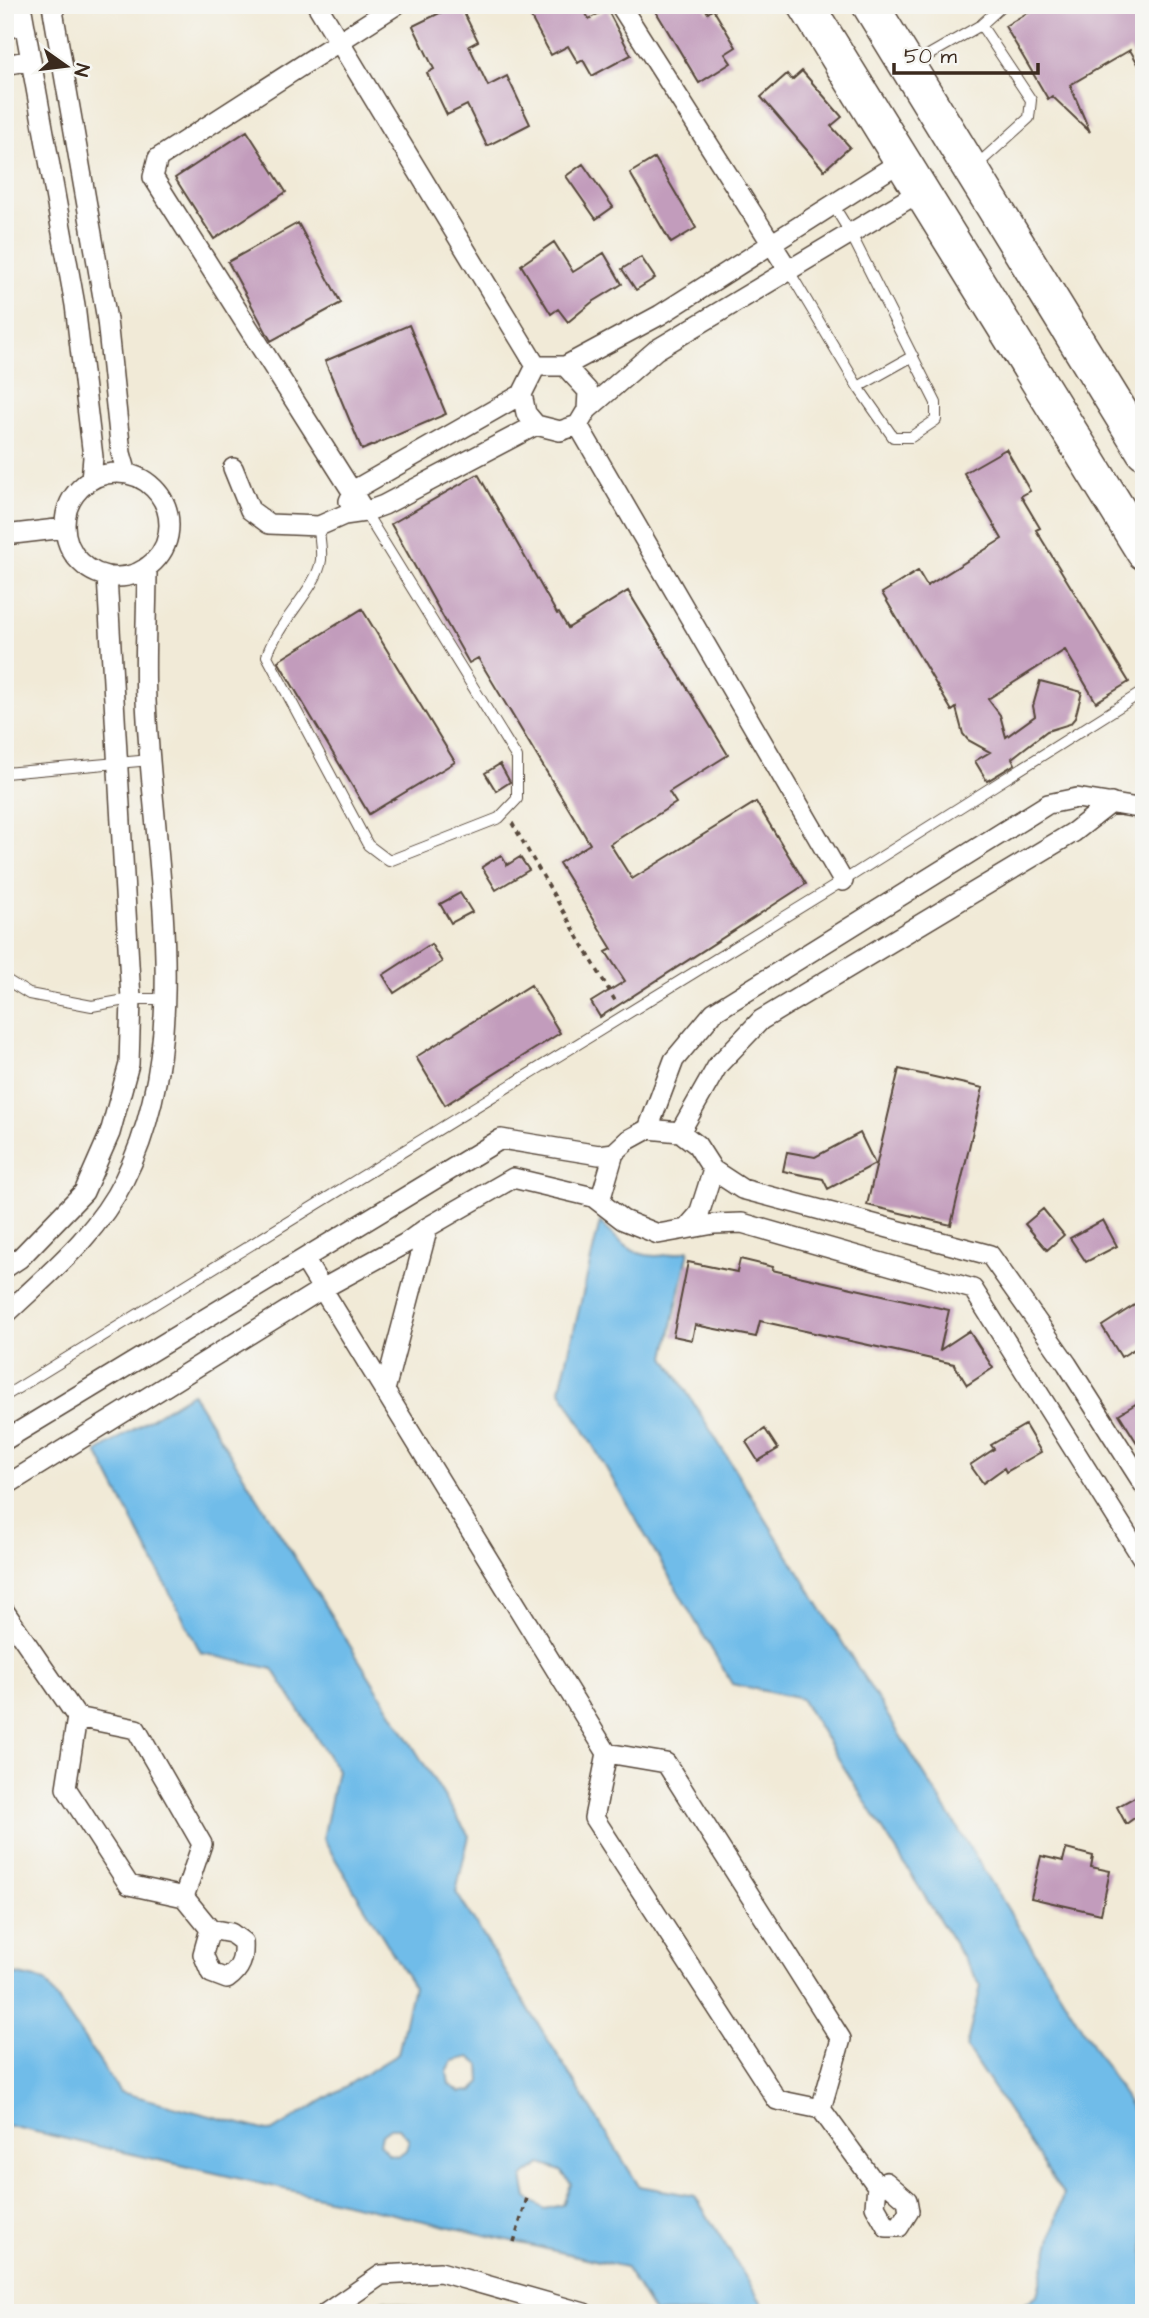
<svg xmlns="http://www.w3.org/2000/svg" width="1149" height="2318" font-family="'Architects Daughter',sans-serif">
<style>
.forest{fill:#94b366;stroke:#686e42;stroke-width:2}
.water{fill:#6fbce9;stroke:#557384;stroke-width:2;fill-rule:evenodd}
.building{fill:#c29cbc}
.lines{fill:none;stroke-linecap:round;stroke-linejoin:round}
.lane-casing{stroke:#56473a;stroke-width:12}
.street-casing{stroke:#56473a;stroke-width:22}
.highway-casing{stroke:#56473a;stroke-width:38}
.path{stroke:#56473a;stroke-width:3.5;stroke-dasharray:5 5;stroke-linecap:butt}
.lane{stroke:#fff;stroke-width:10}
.street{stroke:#fff;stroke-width:19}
.highway{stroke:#fff;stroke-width:35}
</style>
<rect width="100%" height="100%" fill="#f6f6f2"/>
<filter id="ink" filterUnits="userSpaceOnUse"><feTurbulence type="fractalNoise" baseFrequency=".0143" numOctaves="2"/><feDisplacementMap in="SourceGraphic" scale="14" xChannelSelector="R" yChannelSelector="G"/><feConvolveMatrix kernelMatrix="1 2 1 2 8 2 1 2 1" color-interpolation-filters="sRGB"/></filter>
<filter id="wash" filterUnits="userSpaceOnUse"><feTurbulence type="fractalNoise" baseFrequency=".00686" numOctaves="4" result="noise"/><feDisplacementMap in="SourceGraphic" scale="28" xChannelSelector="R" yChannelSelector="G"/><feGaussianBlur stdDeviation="1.57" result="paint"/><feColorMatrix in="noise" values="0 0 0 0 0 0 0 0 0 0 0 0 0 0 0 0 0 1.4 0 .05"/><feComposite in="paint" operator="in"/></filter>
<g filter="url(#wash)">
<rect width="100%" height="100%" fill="#f1ead7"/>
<!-- forest -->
<path class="forest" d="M383,2300L440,2313H358Z"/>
<!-- water -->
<path class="water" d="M600,1222C632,1255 643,1263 689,1250L665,1357L1144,2128V2313H1013L1037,2295L1063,2194L966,2047L981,1986L801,1699L732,1684L560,1389Z
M192,1393L469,1836L456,1892L639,2186L695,2196L768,2313H654L625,2267L5,2125V1972L45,1981L120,2092L271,2132L398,2054L413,1986L323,1839L337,1770L273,1669L201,1653L97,1452ZM470,2057L480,2065L481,2082L473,2091L460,2092L449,2084L447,2072L453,2061ZM390,2128H399L409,2139L406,2150L398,2156L388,2154L380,2144L382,2134ZM541,2164L561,2171L571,2184L563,2205L545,2209L527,2198L523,2177Z"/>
<g id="blocks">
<!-- building -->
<path class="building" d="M456,5H460L478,41L469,46L488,86L507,76L530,124L487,146L467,105L447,115L427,73L434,69L413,26Z
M541,5H581L589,19L607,9L631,55L592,76L583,60L578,63L568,46L551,55L528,12Z
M652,5H703L708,13L713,9L736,47L725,54L731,63L699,83Z
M1041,5H1144V74L1130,50L1070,85L1090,132L1052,96L1048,99L1005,26Z
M802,71L842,117L831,126L850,147L824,170L761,97L787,74L792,80Z
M247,131L286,192L214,239L175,178Z
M655,158L696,228L671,243L630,173Z
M583,164L613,207L596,219L566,176Z
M298,223L341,303L271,341L228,262Z
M554,242L573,272L604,253L622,284L591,303L568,322L558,309L551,314L521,265Z
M641,257L655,278L636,290L622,269Z
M409,325L446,414L362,450L325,361Z
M1006,449L1030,491L1021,496L1040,528L1036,530L1129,682L1096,702L1065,650L988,699L1000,715L1006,737L1035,716L1033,706L1040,681L1082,692L1075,718L1070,724L1047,731L1012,758L1015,764L987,781L975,761L990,752L968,740L963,734L956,708L952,711L882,593L918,571L927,586L1002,539L964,473Z
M478,474L557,614L559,613L568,628L628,591L728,755L669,792L676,803L610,844L632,879L756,802L806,884L600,1017L591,1002L625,981L606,952L612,949L559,863L590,844L478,658L469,663L391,524Z
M362,609L455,762L369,814L278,661Z
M500,764L510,782L496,791L485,773Z
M501,855L507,865L520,857L529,870L496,890L482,867Z
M460,893L472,912L451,923L440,904Z
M431,944L442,962L394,993L383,975Z
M531,985L560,1033L445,1105L416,1057Z
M899,1069L983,1088L951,1225L867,1205Z
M860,1133L875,1164L828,1189L823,1179L783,1171L787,1152L815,1157Z
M1043,1209L1064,1235L1047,1250L1025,1224Z
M1103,1220L1117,1246L1086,1262L1070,1238Z
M740,1259L773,1267L772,1270L949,1310L940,1350L969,1331L993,1368L967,1385L954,1364L760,1321L756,1337L695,1325L692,1340L673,1336L688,1262L737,1272Z
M1144,1299V1343L1121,1357L1102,1326Z
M1144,1399V1454L1119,1414Z
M1025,1425L1041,1452L1006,1472L1004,1468L983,1483L970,1465L994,1449L991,1445Z
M765,1429L778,1449L758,1461L746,1442Z
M1144,1792V1811L1126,1824L1117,1807Z
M1066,1849L1093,1856L1091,1867L1110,1871L1101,1914L1031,1898L1041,1856L1063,1861Z"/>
</g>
</g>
<g filter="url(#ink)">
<use href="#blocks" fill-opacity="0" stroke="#56473a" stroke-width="2"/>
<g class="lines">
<defs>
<path id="lane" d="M913,64L981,25L1003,5
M977,165L1029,118L1031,100L981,25
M789,271L858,387L893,437H911L936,420V403L851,234L832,203
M858,387L913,356
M319,526C319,537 322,549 321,560C318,587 277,623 267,656L368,845L389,861L499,818L517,799V758L365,512
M5,773L151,760
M5,979L29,994L92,1006L131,999H163
M5,1396L843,881L1144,691"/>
<path id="street" d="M21,5L75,305L93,457L91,480
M52,5L107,320L121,453L127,474
M317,5L536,366
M620,5L789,271
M5,30L24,23
M5,65L31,60
M565,366L660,315L900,162
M587,410L588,391L565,366H536L522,394L526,413L536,425L560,431L578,425L587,410L656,350L921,191
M578,425L843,881
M233,468L250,510L269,524L319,526L344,515L365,512L384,505L536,425
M65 525a52 52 0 1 1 104 0a52 52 0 1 1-104 0Z
M349,501L354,490L522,394
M365,512L153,177L158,158L396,5
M5,535L65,528
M648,1129L674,1060L714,1012L1048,804L1077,798L1144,809
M680,1132L718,1065L761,1020L1074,832L1111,803
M600,1201L614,1153
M686,1229L699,1214L713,1170
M304,1259L607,1753L594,1818L777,2100L821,2109L877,2186L875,2206L887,2227H899L909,2211L907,2200L886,2182L877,2186
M5,1268L20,1258L84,1192L110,1133L129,1064L131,999L107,576
M5,1315C48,1274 97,1235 124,1180C197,1035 152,855 146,700C144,656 147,611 147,567
M385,1390L428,1227
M5,1440L501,1139L599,1155L614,1153L628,1140L648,1129L680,1132L697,1145L713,1170L742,1189L990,1255L1067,1364L1144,1485
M5,1486L322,1289L406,1243L428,1227L513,1178L593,1197L623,1220L658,1234L714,1224L742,1223L973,1289L1144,1561
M5,1612L77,1717L66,1788L129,1885L184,1897L210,1929L203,1954L211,1973L227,1979C241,1969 244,1959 243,1942L231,1933L210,1929
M77,1717L136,1729L202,1844L184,1897
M607,1753L666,1763L841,2039L821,2109
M326,2313L381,2275L440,2272L584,2313"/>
<path id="highway" d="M806,5L1144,552
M870,5L1144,451"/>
</defs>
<!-- lane casing -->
<use href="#lane" class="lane-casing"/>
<!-- street casing -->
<use href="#street" class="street-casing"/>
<!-- highway casing -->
<use href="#highway" class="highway-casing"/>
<!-- path -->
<path class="path" d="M512,823L617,1004
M514,2242L527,2198"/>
<!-- lane -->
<use href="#lane" class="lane"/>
<!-- street -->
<use href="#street" class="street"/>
<!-- highway -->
<use href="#highway" class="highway"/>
</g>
</g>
<!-- margin -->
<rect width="1149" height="2318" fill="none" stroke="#f6f6f2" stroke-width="28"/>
<!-- north arrow -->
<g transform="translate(66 66) rotate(104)" stroke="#f6f6f2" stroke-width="5" paint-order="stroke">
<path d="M0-5L12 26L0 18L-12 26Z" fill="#3b2a1e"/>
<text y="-10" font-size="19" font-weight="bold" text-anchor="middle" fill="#3b2a1e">N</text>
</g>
<!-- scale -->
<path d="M894 63v10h144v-10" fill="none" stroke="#3b2a1e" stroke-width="3.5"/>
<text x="904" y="63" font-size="21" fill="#3b2a1e" stroke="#f6f6f2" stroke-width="5" paint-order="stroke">50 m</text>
</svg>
